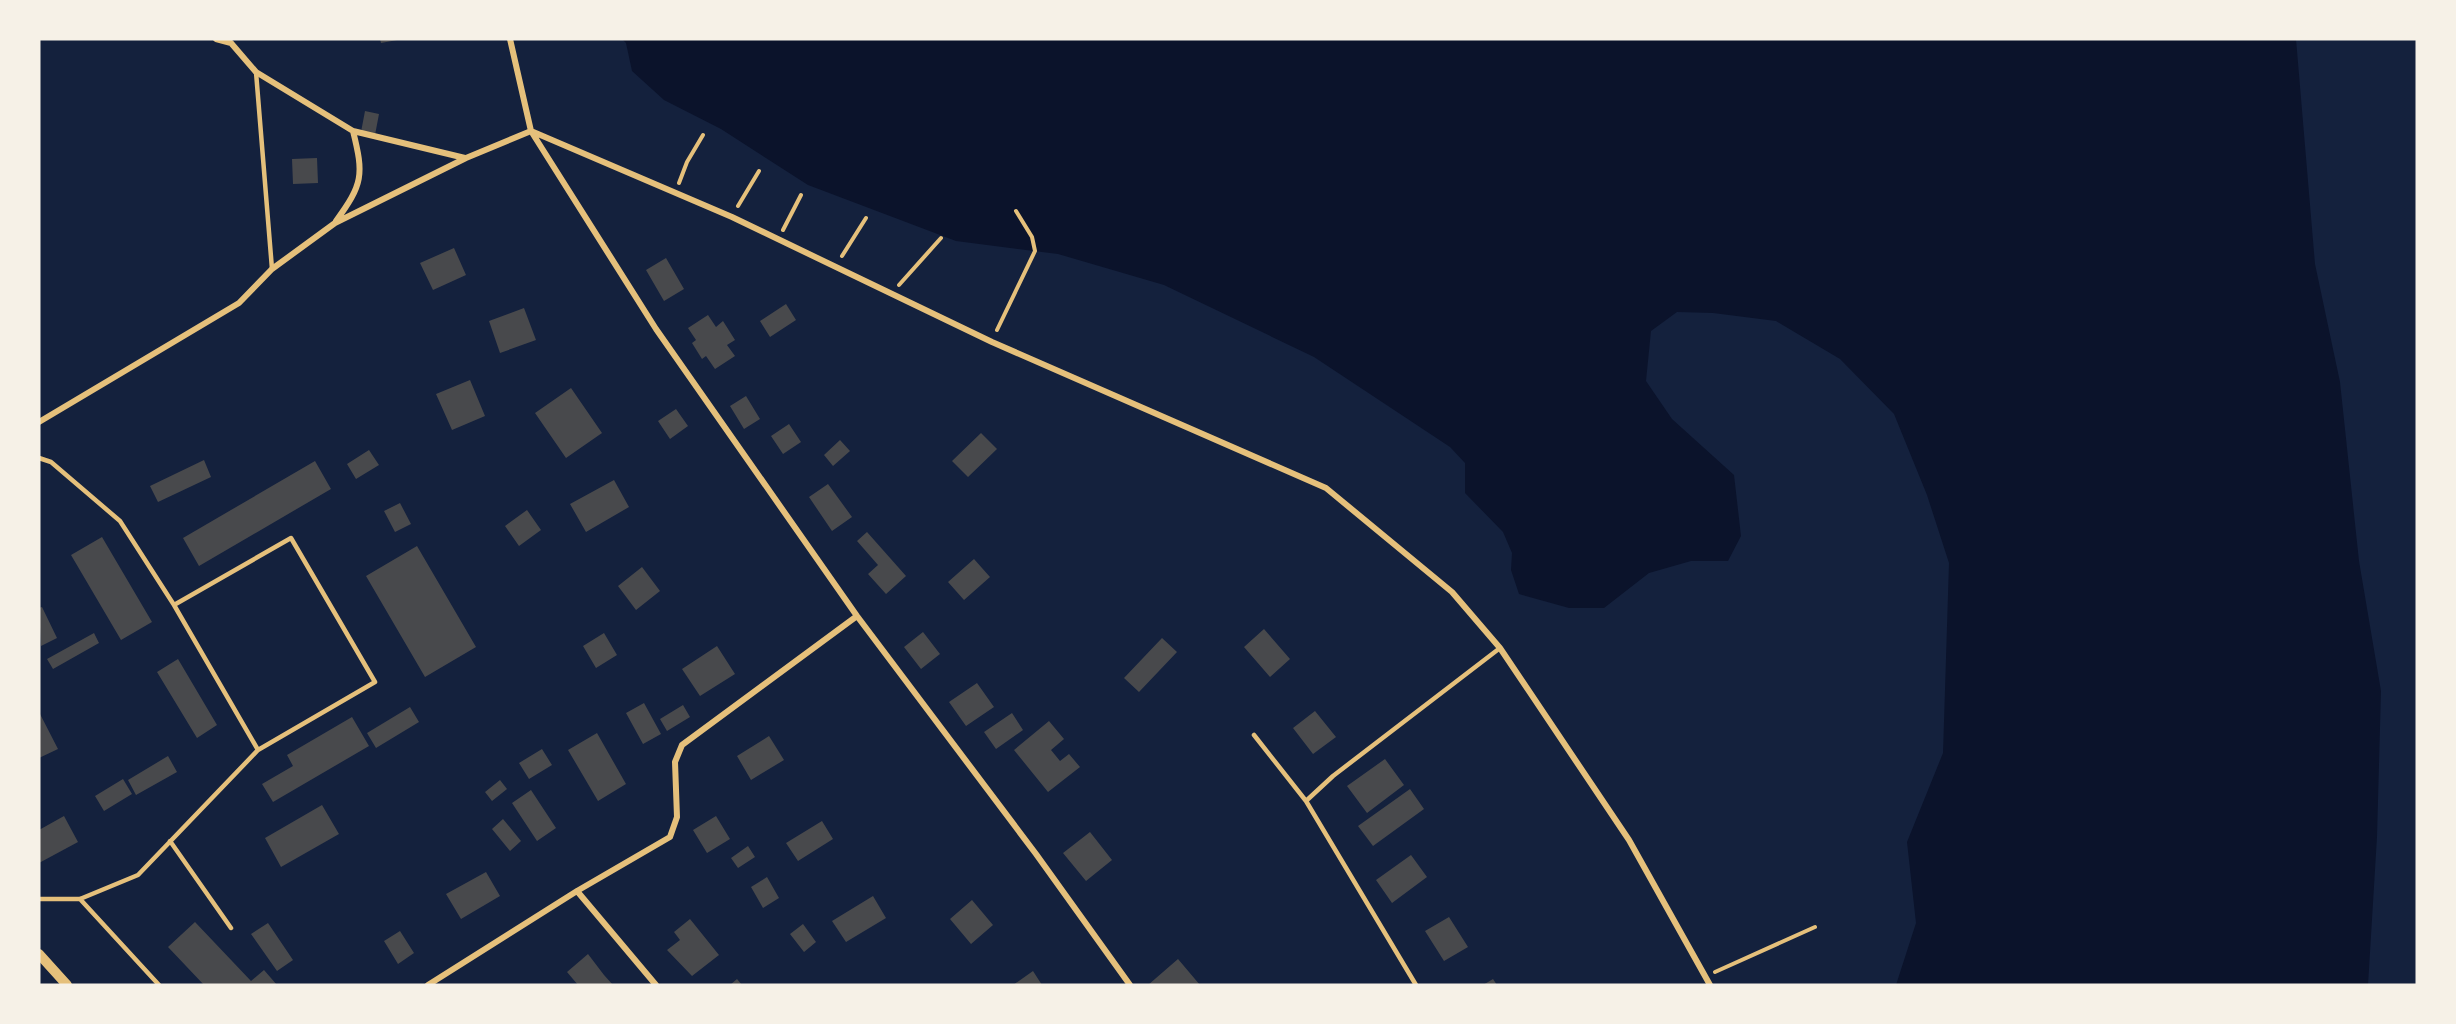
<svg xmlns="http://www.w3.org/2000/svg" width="2456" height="1024" font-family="Helvetica,sans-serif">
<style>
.water{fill:#0b132b}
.building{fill:#48494c}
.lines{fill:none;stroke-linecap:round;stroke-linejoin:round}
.path{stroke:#e5c07b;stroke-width:4}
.service{stroke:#e5c07b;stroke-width:4.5}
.minor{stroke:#e5c07b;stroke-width:6}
.tertiary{stroke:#e5c07b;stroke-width:10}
</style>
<rect width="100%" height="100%" fill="#14213d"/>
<!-- water -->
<path class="water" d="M622,39H2296L2315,264L2340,382L2359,561L2381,691L2377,837L2368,985H1896L1916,923L1907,842L1943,753L1949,563L1927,495L1894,414L1840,359L1776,321L1713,313L1677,312L1651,331L1646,381L1672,419L1734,475L1741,536L1728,561H1691L1649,573L1604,608H1569L1519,594L1511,570L1512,553L1503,532L1465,493V463L1450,447L1314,357L1164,285L1058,254L956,241L808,185L721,129L664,100L632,71L626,43Z"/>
<!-- building -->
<path class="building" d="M380,39H397V40L381,43Z
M365,111L379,114L375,135L361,132Z
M317,158L318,183L293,184L292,159Z
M454,248L466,275L433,290L420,263Z
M666,258L684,289L664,301L646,270Z
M786,304L796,320L770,337L760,321Z
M524,308L536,340L500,353L489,321Z
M708,315L716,327L723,321L735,340L727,345L735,356L715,369L706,356L702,359L692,343L696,340L688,328Z
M470,380L485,416L452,430L436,394Z
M571,388L602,433L566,458L535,413Z
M746,396L760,419L744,429L730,406Z
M676,409L688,426L670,439L658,421Z
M789,424L801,442L783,454L771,436Z
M981,433L997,449L968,477L952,461Z
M840,440L850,451L833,466L824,455Z
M369,450L379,465L356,479L347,464Z
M204,460L211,477L158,502L150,486Z
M315,461L331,489L199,566L183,538Z
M614,480L629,507L586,532L570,504Z
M828,484L852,517L832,531L809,497Z
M400,503L411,524L395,532L384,511Z
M527,510L541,530L519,546L505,526Z
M867,532L906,576L886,594L868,574L878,565L857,541Z
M102,537L152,622L121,640L71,555Z
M417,546L476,647L425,677L366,576Z
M974,559L990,577L964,600L948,582Z
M642,567L660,591L636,610L618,586Z
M42,607L57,638L41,646L39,608Z
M1264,629L1290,659L1270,677L1244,647Z
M923,632L940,654L921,669L904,647Z
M94,633L99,643L53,669L47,659Z
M604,633L617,655L596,668L583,646Z
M1162,638L1177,652L1139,692L1124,678Z
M717,646L735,674L700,696L682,669Z
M178,659L217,725L197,738L157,672Z
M977,683L994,707L966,726L949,702Z
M644,703L661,734L643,744L626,713Z
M683,705L690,717L667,731L660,719Z
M410,707L419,722L376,748L367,733Z
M1315,711L1336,737L1313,754L1293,728Z
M39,712L58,749L39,758Z
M1012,713L1023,730L996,749L984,732Z
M352,717L369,746L273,802L262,784L293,766L287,755Z
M1049,721L1064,739L1051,750L1060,761L1069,754L1080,767L1048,792L1014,750Z
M597,733L626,784L598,801L568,750Z
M769,736L784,760L751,780L737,756Z
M542,749L552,765L529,779L519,763Z
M168,756L177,772L136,795L128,780Z
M1385,759L1404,785L1367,813L1347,786Z
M123,779L132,794L104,811L95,796Z
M500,780L507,789L492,801L485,792Z
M1410,789L1424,809L1373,846L1358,826Z
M531,790L556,828L537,841L512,803Z
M322,805L339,834L281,867L265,838Z
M64,816L78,842L39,863V830Z
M716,816L730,839L707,853L693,830Z
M503,819L521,841L510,851L492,829Z
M822,821L833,839L798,861L786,843Z
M1090,832L1112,860L1086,881L1063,853Z
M748,846L755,857L738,868L731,858Z
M1411,855L1427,877L1392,903L1376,880Z
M486,872L500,896L461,919L446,894Z
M767,877L779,898L763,908L751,887Z
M873,896L886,918L846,942L832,921Z
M972,900L993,925L971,944L950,919Z
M1449,917L1468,947L1444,961L1425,931Z
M690,919L719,955L692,976L667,950L680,940L674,932Z
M195,922L251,981L264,970L277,985H204L168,947Z
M268,923L293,960L277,971L251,934Z
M803,924L816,942L804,952L790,934Z
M400,931L414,953L398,964L384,941Z
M588,954L604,975L613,985H578L567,972Z
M1178,959L1200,985H1148Z
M1033,971L1042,985H1013Z
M737,979L742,985H730Z
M1493,979L1497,985H1483Z"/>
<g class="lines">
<!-- path -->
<path class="path" d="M679,183L687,162L703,135
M738,206L759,171
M783,230L801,195
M842,256L866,218
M899,285L941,238
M997,330L1035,251L1032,237L1016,211
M1715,972L1815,927"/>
<!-- service -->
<path class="service" d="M256,72L272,269
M39,458L51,462L120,521L174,605
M1254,735L1306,801
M170,841L231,928
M39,899H80L138,875L258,750L375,682L291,538L174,605L258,750
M80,899L159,985
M1416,985L1306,801L1333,776L1500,648"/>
<!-- minor -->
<path class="minor" d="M216,39L231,43L256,72L353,131L465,158
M510,39L531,131L656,329L857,616L1036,854L1130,985
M336,221C363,184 364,175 353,131
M39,422L239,303L272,269L335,223L466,158L531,131L732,217L992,342L1326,488L1452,592L1500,648L1629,840L1710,985
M577,891L656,985
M428,985L577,891L670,837L677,817L675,762L682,745L857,616"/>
<!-- tertiary -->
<path class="tertiary" d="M39,954L67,985"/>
</g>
<!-- border -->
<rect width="2456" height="1024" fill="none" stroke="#f6f1e7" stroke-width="81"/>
</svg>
